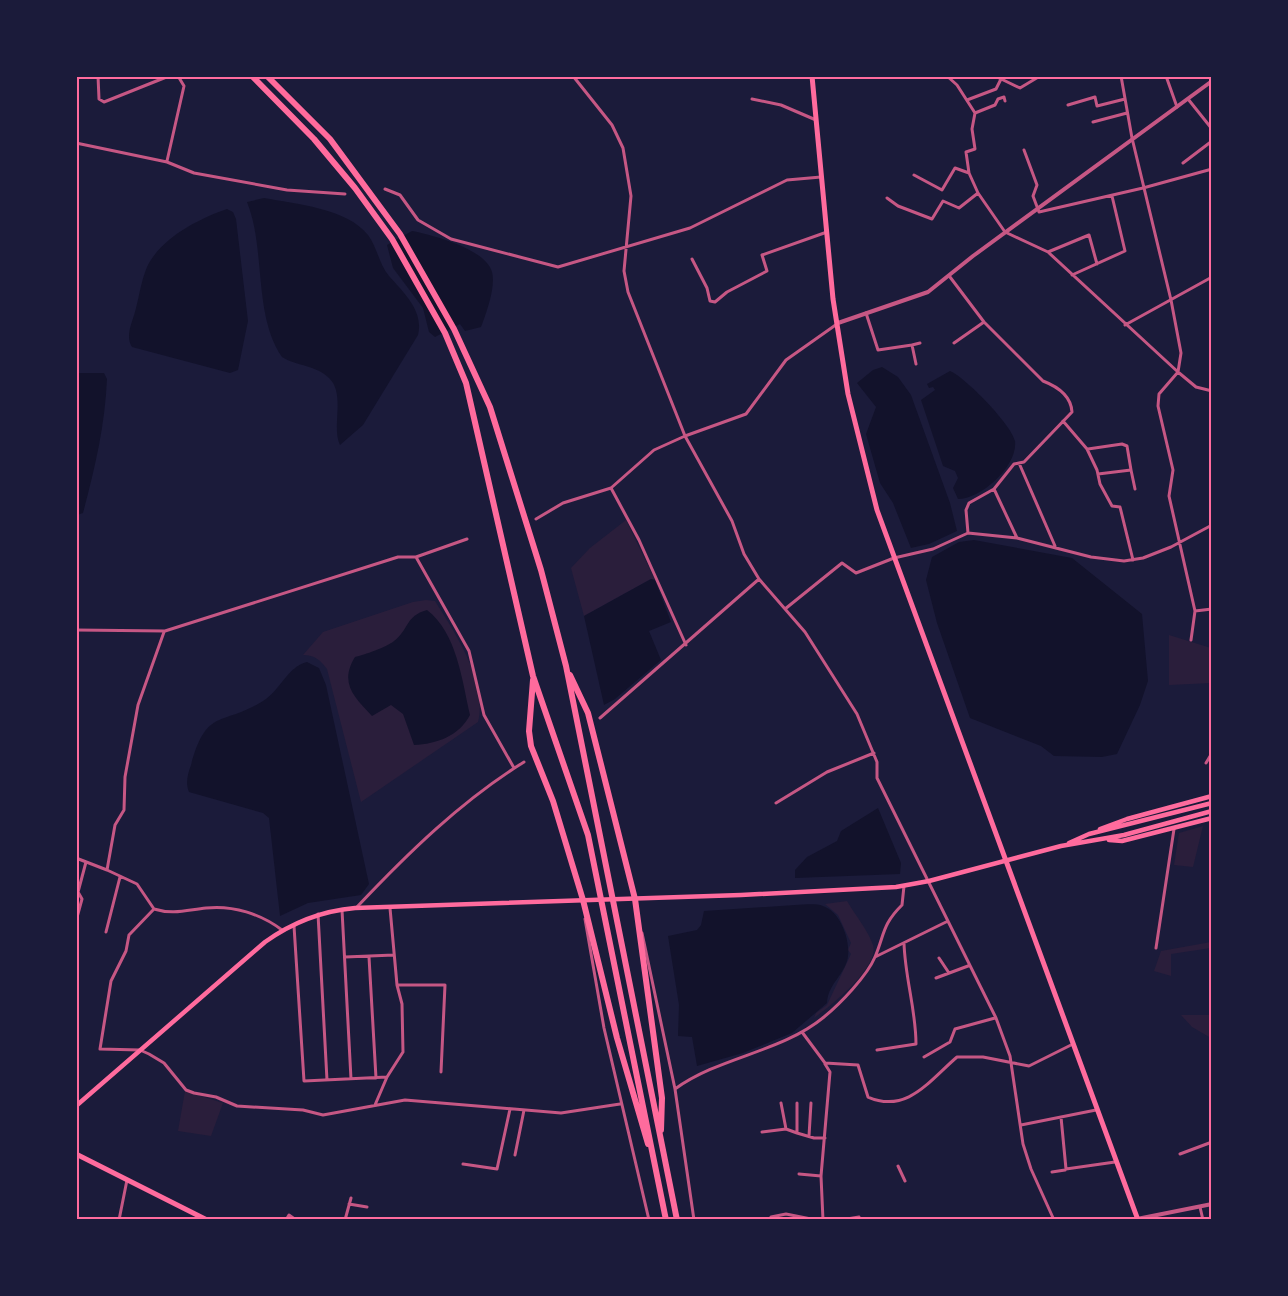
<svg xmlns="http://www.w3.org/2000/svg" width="1288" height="1296" font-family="'Open Sans',sans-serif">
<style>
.green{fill:#2a1e3b}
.water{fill:#12122b}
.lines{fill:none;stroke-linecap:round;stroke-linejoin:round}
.minor{stroke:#c65784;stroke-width:3}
.tertiary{stroke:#c65784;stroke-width:4}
.secondary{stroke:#ff6b9d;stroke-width:4.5}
.primary{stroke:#ff6b9d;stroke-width:5}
.trunk{stroke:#ff6b9d;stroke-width:5}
.motorway{stroke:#ff6b9d;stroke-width:6}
.neatline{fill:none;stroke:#ff6b9d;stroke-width:2}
</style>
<rect width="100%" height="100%" fill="#1b1b3a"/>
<!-- green -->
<path class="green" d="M626,520L655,580L651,579L584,616L571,568L590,548Z
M426,600L435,601C455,633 488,682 478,722L361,802L327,669C320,660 315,655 303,655L323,632L413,602Z
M1169,635L1211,648V683L1169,685Z
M1203,826L1193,867L1174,865L1179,833Z
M847,901C855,915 868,930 873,945C880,967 829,1007 814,1018L816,1013L827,1005L851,954L848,950L851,943L838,915L825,904Z
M1211,942V948L1171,954V976L1154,971L1161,951Z
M1181,1015H1211V1038L1192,1027Z
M185,1091L223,1103L211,1136L178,1131Z"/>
<!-- water -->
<path class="water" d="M264,198C295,204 347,208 368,235C377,247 379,264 389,276C404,293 424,311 418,335L363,425L340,445C331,427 346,394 329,378C316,365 296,366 282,357C253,315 266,249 247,202Z
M227,209L233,212L236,219L248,321L238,370L230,373L132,347C125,336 132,323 135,312C139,298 141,281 147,267C161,238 198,219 227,209Z
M412,231C433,235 486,249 492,272C496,287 486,314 481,327L465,331L460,324L435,337L429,332L423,308L393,268L387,245Z
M882,367L898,377L911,395L950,503L957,531L929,544L911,548L893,503L880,483L866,434L876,407L857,383L873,370Z
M950,371C965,377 1012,425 1015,441C1018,466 981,499 958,499L953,488L958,478L955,471L943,466L921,400L935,390L933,387L929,388L927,384Z
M77,373H104L107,379C105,425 95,468 83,513L77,515V526Z
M974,540L1072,558L1142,614L1148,681L1140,705L1117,754L1102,757L1054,756L1041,746L970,718L937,623L926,580L932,557L959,542Z
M651,579L655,580L671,622L649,631L661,660L615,699L604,705L584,616Z
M427,610C457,633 462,680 470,715C459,736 437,744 414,745L403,714L391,705L372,716C354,697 339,683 355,657C364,655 387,647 394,641C409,630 405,616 427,610Z
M307,662L319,668L326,685L369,884L361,895L308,903L280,916L269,818L263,813L189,792C185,782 188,774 191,765C207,707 221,727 263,701C280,691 288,666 307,662Z
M878,808L901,863L900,874L795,878V870L807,857L837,841L841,831Z
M795,905C803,905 815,903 823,906C842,912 852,945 847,961C842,977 828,985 827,1003L792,1033L743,1053L697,1066L692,1037L678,1036L679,1005L668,936L697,930L701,925L704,911Z"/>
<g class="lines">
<!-- minor -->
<path class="minor" d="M98,76L99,99L104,102L169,76
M573,76L612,125L623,148L631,196L624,271L628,292L685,436L732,521L744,554L759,579L805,632L857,714L877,762V778L996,1018L1010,1056L1023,1144L1031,1169L1054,1220
M947,76L957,85L975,113L972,129L975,149L966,152L969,173L978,193L1005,232L1048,252L1178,372L1196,387L1212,391
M995,76L1020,88L1040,76
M1121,76L1132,138L1171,300L1181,353L1178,372L1159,394L1158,406L1173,470L1169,496L1195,611L1191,640
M1166,76L1177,107
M752,99L781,105L816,120
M1188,99L1212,129
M967,100L996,89L1001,79
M1068,105L1095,97L1097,106L1125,99
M975,113L995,105L998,99L1004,97L1005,101
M1093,122L1127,113
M76,143L167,162L194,173L287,190L345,194
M1024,150L1037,185L1033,196L1039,212L1143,188L1212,169
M167,161L184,86L178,76
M1183,163L1212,141
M914,175L942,190L955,168L969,173
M385,189L400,195L418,220L451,239L558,267L690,228L787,180L821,177
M887,198L898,206L932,219L943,201L959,208L978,193
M1048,252L1089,235L1097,264
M692,259L707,288L710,301L715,302L727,292L767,271L762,255L827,232
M1072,275L1125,251L1112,196
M950,277L984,322L1043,381C1056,386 1071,395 1072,412L1024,462L1014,464L994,489L969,503L966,510L968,533
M866,313L878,350L912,345L916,364
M1125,325L1212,277
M954,343L984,322
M912,345L920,343
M1063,421L1087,449L1097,470L1100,484L1112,506L1120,507L1133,560
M1088,449L1122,444L1127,446L1131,470L1098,474
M1019,463L1055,546
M1131,470L1135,489
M611,488L639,540L686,645
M994,489L1017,538
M536,519L563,503L611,488L654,450L685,436L746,414L786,360L837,324
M416,557L469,651L484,715L514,768
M785,609L842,563L856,573L894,558L933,549L968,533L1017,538L1091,557L1124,561L1143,558L1171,547L1212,525
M1195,611L1212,609
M76,630L165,631L398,557H416L467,539
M600,718L759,579
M1206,763L1212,753
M776,803L827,772L874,753
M76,858L107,870
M356,908C407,854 461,801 524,762
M154,909L137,884L107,870L115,825L124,810L125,777L138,705L164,632
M342,910L351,1079
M318,914L327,1080
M585,919L604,1028L649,1220
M76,921L82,899L78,892L86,862
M294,926L304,1081L387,1077
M282,930C261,914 233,905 206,908C187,910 173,915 154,909L129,935L126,951L111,981L100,1049L140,1050L149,1054L164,1063L186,1090L194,1093L216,1097L237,1106L303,1110L323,1115L405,1100L561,1113L620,1104
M106,932L120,877
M642,933L675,1089L694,1220
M1156,948L1174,829
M345,957L394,955
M369,957L376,1078
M875,957L946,922
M939,958L949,973
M936,978L968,966
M397,985H445L441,1072
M802,1032L825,1063L858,1065L868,1097C907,1114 929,1081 957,1057H983L1029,1066L1073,1044
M877,1050L916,1044C916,1010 905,978 904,943
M924,1057L950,1042L955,1029L995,1018
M675,1089C721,1056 780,1053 824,1017C840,1004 867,976 875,957C885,933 882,925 902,905L904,886
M781,1103L786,1129L797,1133
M797,1103V1133L814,1138H825
M375,1105L387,1077L403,1052L402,1004L397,985L390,908
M1061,1117L1066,1169L1115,1162
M1021,1125L1096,1110
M762,1132L786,1129
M809,1136L811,1103
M1180,1154L1212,1142
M515,1155L524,1110
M463,1164L497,1169L510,1109
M898,1166L905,1181
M1052,1172L1065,1170
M799,1174L821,1176
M349,1204L367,1207
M1200,1207L1203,1220
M771,1217L786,1214L816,1220
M119,1220L127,1180
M286,1220L289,1215L296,1220
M345,1220L351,1198
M823,1220L821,1176L830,1072L825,1064
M841,1220L859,1217"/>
<!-- tertiary -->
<path class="tertiary" d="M838,323L928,292L973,256L1212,81
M1137,1219L1212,1204"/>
<!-- secondary -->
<path class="secondary" d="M1100,829L1127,819L1212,796
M1109,840L1122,841L1212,818
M1069,843L1089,834L1212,803
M76,1106L265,942C293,922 321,911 355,908L741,895L896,887L929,881L1061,846L1124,835L1212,811"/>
<!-- primary -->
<path class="primary" d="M76,1154L207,1220"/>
<!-- trunk -->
<path class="trunk" d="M812,76L833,299L848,394L877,510L1138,1220"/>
<!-- motorway -->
<path class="motorway" d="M252,76L314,139L355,188L392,239L445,333L466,383L533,676L588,835L666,1220
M267,76L330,139L400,234L454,329L490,407L541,570L566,666L677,1220
M570,675L588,713L635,899L662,1098L661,1130
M533,680L529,731L531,746L553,801L583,900L617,1038L648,1144"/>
</g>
<!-- border -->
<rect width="1288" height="1296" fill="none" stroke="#1b1b3a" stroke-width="156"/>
<rect x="78" y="78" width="1132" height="1140" class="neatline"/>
</svg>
